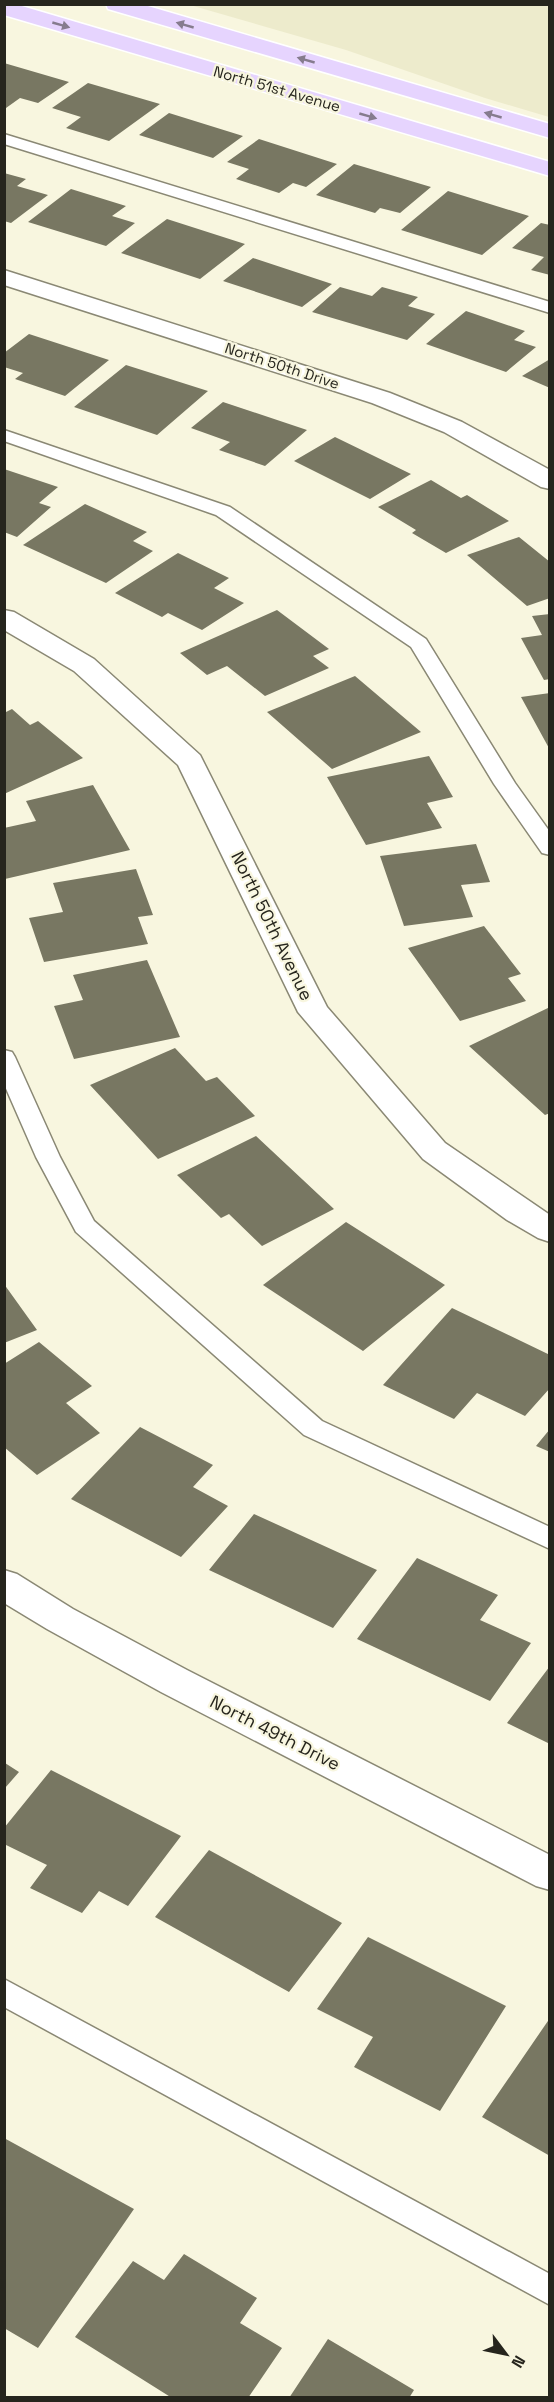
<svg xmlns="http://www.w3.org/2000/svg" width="554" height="2402" font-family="'Space Grotesk',sans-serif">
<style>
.built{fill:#edebcc}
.building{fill:#787762}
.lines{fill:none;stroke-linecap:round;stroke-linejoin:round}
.lane-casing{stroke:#8a8874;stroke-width:3}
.street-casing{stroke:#8a8874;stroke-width:3}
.primary-casing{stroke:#fff;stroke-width:3}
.lane{fill:#fff;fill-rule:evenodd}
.street{fill:#fff;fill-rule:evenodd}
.primary{fill:#e6d4fe;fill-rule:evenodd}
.oneway{fill:#867c8e}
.labels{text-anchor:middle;stroke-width:4.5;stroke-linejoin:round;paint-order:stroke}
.far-street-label{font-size:15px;fill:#26251d;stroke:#f8f6df}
.street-label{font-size:18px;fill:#26251d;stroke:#f8f6df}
</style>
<rect width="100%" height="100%" fill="#f8f6df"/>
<!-- built -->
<path class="built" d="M190,5H549V117L485,98L346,50Z"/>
<!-- building -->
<path class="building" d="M4,63L69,82L38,103L20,98L6,108L4,107Z
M88,83L160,104L109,141L66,128L81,117L52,108Z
M169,113L243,136L213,158L139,135Z
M259,139L337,164L306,187L293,183L279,193L236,179L249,169L227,162Z
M354,164L431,187L400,213L380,208L375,213L316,195Z
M4,173L26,179L17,186L48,195L11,223L4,221Z
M71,189L126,206L112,216L135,223L106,246L28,222Z
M448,191L529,216L482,255L401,230Z
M167,219L245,244L200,279L121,253Z
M541,223L550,225V275L531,270L544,257L512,248Z
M253,258L332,284L302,307L223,281Z
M340,287L372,296L382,287L418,297L408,306L435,314L407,340L312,312Z
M466,311L525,331L514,340L536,347L506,372L426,344Z
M29,334L109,360L65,396L15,379L23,373L4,367V353Z
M550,359V388L522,376Z
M126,365L208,391L157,435L74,407Z
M223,402L307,430L265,466L219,450L230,442L191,428Z
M335,437L411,474L370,499L294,461Z
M4,469L58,487L39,503L51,507L17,537L4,532Z
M431,480L461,498L467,495L509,521L446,553L412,533L416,530L378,507Z
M85,504L147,532L133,541L153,551L106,583L23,545Z
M519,537L550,562V598L527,606L467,555Z
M178,553L229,578L214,588L244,603L202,630L168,613L162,617L115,593Z
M277,610L329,649L313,656L329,668L265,696L227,666L207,675L180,653Z
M550,614V679L544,680L521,638L542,635L532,616Z
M355,676L421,732L332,769L267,712Z
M550,693V750L521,697Z
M12,709L30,725L38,721L83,758L4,794V713Z
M429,756L453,797L427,803L442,828L366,845L327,777Z
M93,785L130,850L5,879L4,828L36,821L26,801Z
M476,844L490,882L461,885L473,917L404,926L380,856Z
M136,869L153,915L138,917L148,944L44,962L29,918L63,912L53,883Z
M484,926L521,974L508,978L526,1001L460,1021L408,948Z
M147,960L180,1037L74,1059L54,1006L83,1000L73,975Z
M550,1007V1113L545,1115L469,1046Z
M175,1048L206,1081L217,1077L255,1116L158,1159L90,1085Z
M256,1136L334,1209L262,1246L229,1214L221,1218L177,1175Z
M346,1222L445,1285L363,1351L263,1285Z
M4,1284L37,1330L4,1343Z
M452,1308L550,1355V1388L525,1416L477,1393L454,1419L383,1385Z
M39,1342L92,1386L66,1403L100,1433L37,1475L4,1447V1364Z
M140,1427L213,1465L193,1487L228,1506L181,1557L71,1499Z
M550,1429V1452L536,1446Z
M254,1514L377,1570L333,1628L209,1570Z
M417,1558L498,1595L480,1620L531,1643L490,1701L357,1639Z
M550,1666V1744L507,1723Z
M5,1763L19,1772L5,1788Z
M51,1770L181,1836L128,1906L99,1891L82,1913L30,1888L47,1865L4,1844V1828Z
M209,1850L342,1923L289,1992L155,1917Z
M368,1937L506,2006L440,2111L354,2067L373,2037L317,2009Z
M550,2018V2156L482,2117Z
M4,2138L134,2209L38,2348L4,2328Z
M184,2254L257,2298L240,2323L282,2348L248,2398H172L75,2337L133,2261L164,2280Z
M328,2339L414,2390L409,2398H289Z"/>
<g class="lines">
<defs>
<path id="lane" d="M4,134L550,302V313L4,144Z
M4,430L230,507L426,639L515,783L550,832V855L542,853L494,784L411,647L216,515L4,441Z
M4,1050L12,1052L15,1057L60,1157L94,1221L322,1421L550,1527V1549L304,1435L76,1232L36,1157L4,1084Z
M4,1979L550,2274V2305L4,2007Z"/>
<path id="street" d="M4,270L390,393L462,422L550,470V489L541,487L444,432L372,403L4,285Z
M4,610L14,612L94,659L200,755L327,1007L445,1143L550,1215V1242L538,1238L507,1220L423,1159L298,1012L178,765L74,671L4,630Z
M4,1570L17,1574L73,1609L187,1670L550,1855V1890L536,1886L161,1692L47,1629L4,1603Z"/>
<path id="primary" d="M4,4H15L550,162V176L4,15Z
M106,4H141L550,124V138L108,9Z"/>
</defs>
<!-- lane casing -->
<use href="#lane" class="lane-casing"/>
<!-- street casing -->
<use href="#street" class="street-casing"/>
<!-- primary casing -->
<use href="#primary" class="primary-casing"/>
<!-- lane -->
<use href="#lane" class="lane"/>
<!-- street -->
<use href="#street" class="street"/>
<!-- primary -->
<use href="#primary" class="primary"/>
</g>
<!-- one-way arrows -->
<defs><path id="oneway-solid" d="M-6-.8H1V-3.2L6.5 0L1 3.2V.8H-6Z" transform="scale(1.5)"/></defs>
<g class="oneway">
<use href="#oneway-solid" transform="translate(61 25) rotate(16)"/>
<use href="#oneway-solid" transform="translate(185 25) rotate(-164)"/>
<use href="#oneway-solid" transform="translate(306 60) rotate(-164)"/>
<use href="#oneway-solid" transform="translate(493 115) rotate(-164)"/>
<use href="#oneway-solid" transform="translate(368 116) rotate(16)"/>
</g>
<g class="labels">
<!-- far-street labels -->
<g class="far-street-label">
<text transform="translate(277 89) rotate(16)" y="5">North 51st Avenue</text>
<text transform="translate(282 366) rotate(18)" y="5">North 50th Drive</text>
</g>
<!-- street labels -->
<g class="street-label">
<text transform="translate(272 926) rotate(64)" y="6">North 50th Avenue</text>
<text transform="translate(275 1733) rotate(27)" y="6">North 49th Drive</text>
</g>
</g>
<!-- border -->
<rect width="554" height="2402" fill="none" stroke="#26251d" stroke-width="12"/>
<!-- north arrow -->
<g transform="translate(506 2354) rotate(122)" stroke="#f8f6df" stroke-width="4.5" paint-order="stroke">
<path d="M0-4.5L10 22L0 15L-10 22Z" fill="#26251d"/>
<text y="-9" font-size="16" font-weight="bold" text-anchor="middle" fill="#26251d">N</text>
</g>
</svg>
